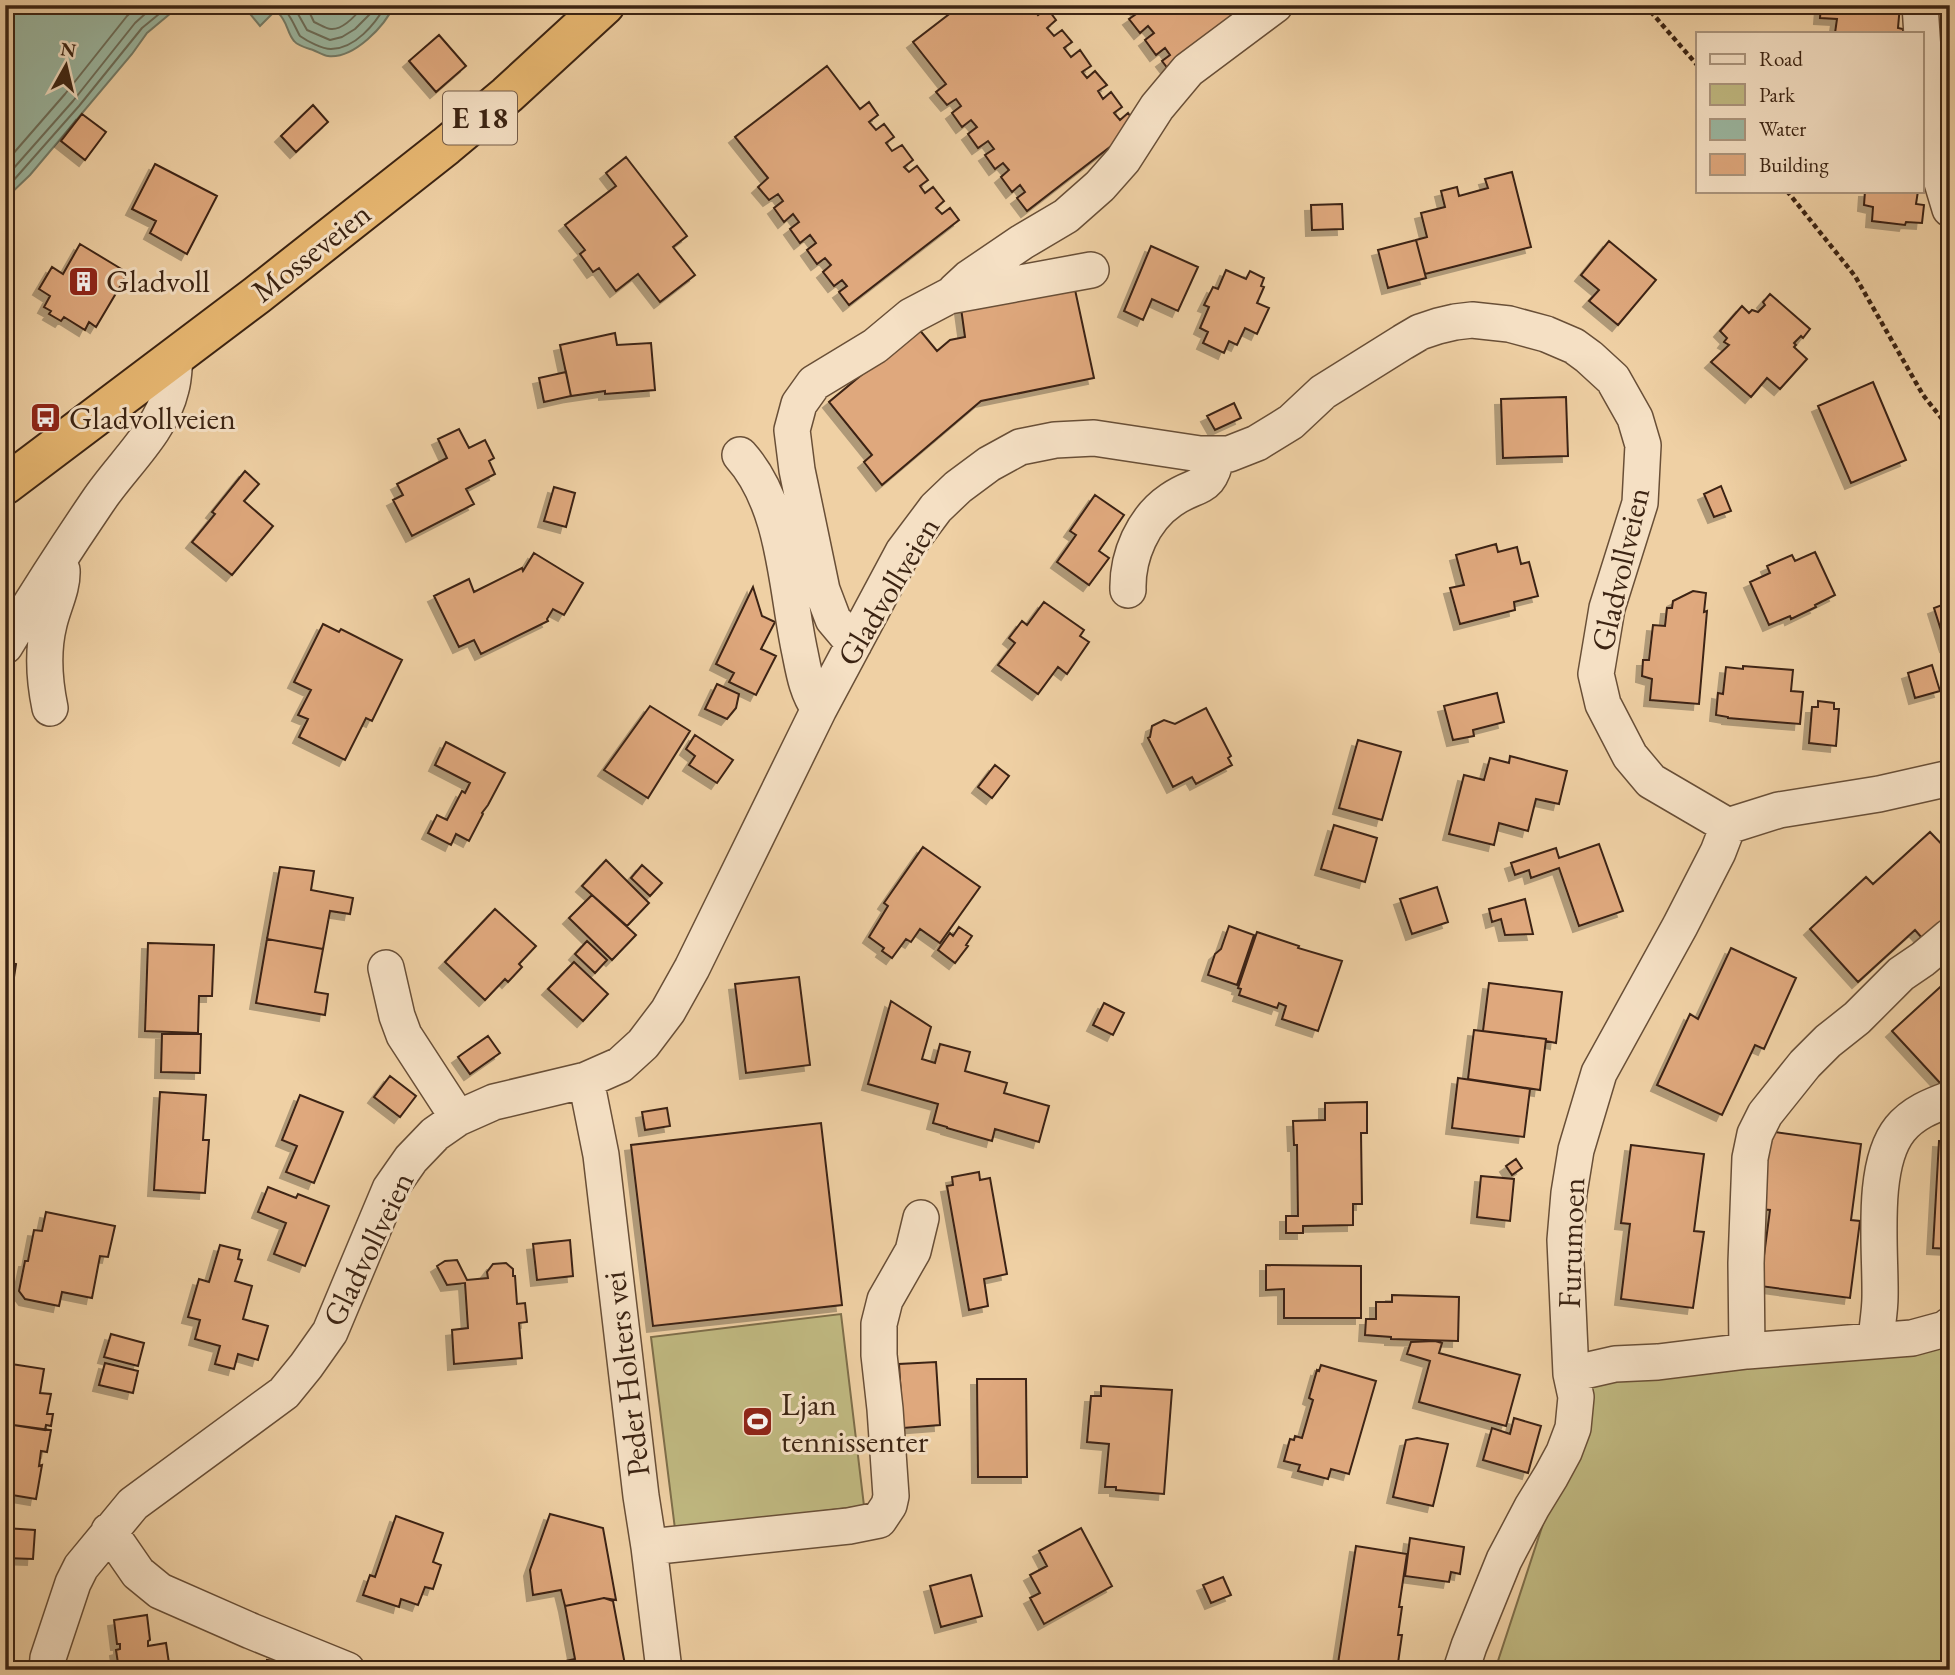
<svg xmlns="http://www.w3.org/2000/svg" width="1955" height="1675" font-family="'EB Garamond',serif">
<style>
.green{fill:#c0b981;stroke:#7e6e4a;stroke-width:2}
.water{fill:#9bb7a1;stroke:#757c68;stroke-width:2}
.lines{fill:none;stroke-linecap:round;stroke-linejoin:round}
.shore{stroke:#6c6e5a;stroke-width:2}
.building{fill:#dfa87d;stroke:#3c2413;stroke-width:2;filter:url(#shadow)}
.minor-casing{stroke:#694f37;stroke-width:38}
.highway-casing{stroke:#3c2413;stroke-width:42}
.path{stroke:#3c2413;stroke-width:4.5;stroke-dasharray:5 3.5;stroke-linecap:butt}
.minor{stroke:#f5e0c4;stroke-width:35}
.highway{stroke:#e8b872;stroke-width:38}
.labels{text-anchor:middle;stroke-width:6;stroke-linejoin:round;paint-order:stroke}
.shield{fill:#f5e0c4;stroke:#745c48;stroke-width:2}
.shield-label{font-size:30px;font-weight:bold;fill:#3c2413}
.street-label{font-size:32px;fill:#3c2413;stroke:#f5e0c4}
.poi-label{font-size:32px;fill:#3c2413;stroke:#f5e0c4;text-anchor:start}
</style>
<defs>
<filter id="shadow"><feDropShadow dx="-6" dy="6" stdDeviation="0" flood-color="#0004"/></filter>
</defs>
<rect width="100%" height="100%" fill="#efd0a4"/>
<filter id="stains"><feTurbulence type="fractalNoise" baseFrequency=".00286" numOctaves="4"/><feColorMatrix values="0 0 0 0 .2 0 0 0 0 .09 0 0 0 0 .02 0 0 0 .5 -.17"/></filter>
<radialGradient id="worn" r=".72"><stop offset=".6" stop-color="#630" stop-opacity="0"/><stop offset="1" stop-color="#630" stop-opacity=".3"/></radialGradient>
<!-- green -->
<path class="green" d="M841,1314L864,1506L675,1529L651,1337Z
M1950,1341V1670H1495L1589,1384Z"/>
<!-- water -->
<path class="water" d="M5,5H394C385,26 354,59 328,56C324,56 318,52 313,50C307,48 298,46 294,41C287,33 287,20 278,13L272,14L260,26L247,10L243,8H177L147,33L132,54L30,175L5,199Z"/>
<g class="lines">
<!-- shore -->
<path class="shore" d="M252,5L261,14C264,12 266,9 270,7C286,0 294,26 300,36C307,41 322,49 331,49C355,49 375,24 386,5
M293,5L307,30L330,40L342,37L355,29L370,14L376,5
M306,5L314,22C319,24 326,29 331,29C343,30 357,14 364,5
M5,163L65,94L127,16L139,5
M5,178L73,101L135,23L155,5
M5,190L79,106L142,28L170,5"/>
</g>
<!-- building -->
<path class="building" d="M961,5H1030L1038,15L1047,8L1056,20L1047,28L1054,36L1062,30L1072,42L1064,48L1071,57L1080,50L1091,66L1082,72L1087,78L1095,71L1107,85L1098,91L1103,99L1111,92L1122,107L1114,113L1120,120L1128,113L1137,126L1027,211L1017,198L1025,192L1020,185L1012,192L1001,177L1009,170L1003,163L995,169L985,155L994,149L988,141L978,148L968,134L977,127L971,120L962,127L952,113L961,106L956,99L947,105L936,92L946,84L913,42Z
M1133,5H1262L1172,74L1162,61L1170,55L1165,48L1156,55L1145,40L1154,33L1148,26L1140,33L1129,19L1139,12Z
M1821,5H1900L1898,28L1903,29V33H1835L1837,19L1820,18Z
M439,35L466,66L436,92L409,61Z
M827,66L860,109L869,102L878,115L869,122L876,130L884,124L894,137L886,143L892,151L902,145L913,160L904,167L909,172L917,166L928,180L920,186L925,193L933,187L944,201L936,208L942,214L950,208L959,220L849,305L839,292L847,286L842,280L834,286L823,272L831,265L825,258L817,264L807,250L816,243L810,235L800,243L790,229L799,222L793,214L784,222L774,208L783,201L778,194L769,200L758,187L768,178L735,137Z
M313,105L328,122L296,152L281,136Z
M82,114L106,132L85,160L61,141Z
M626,157L687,236L673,247L695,275L660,302L638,274L616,291L599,268L593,272L580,254L585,250L565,225L616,186L606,173Z
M155,164L217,196L187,254L150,233L156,221L132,209Z
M1512,172L1531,247L1425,274L1416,240L1427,237L1421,213L1445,207L1441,191L1457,187L1459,196L1488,188L1485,179Z
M1865,191H1918L1916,204L1924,205L1922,223L1906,222L1905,225L1872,221L1873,207L1864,205Z
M1342,204L1343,229L1312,230L1311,205Z
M1416,240L1426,278L1388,288L1378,250Z
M1609,241L1656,280L1618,325L1589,301L1599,290L1581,275Z
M80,244L128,273L96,327L89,322L85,330L64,317L61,321L49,314L51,311L44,307L50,296L39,289L52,267L63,274Z
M1151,246L1198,267L1178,311L1152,299L1143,320L1124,311Z
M1226,270L1246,279L1250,271L1264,278L1261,286L1264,287L1257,303L1269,308L1257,334L1245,328L1237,345L1229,341L1224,353L1203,343L1208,332L1200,328L1209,307L1204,305L1213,287L1218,289Z
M1074,285L1094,378L981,401L882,485L864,462L872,455L829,402L918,328L937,351L950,340L965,337L961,308Z
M1770,294L1810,329L1803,338L1801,336L1794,343L1796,345L1794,347L1807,359L1780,389L1767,378L1751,397L1711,362L1729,345L1724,342L1727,338L1720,331L1742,306L1749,313L1752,310L1758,312L1765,305L1763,302Z
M615,333L617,345L651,343L655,390L605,394V391L571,396L560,345Z
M566,372L571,396L544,402L539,378Z
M1873,382L1906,460L1851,483L1818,406Z
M1566,397L1568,456L1503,458L1501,399Z
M1234,403L1241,418L1215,430L1207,416Z
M459,429L469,448L485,440L494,458L489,461L495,474L466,489L474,504L412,536L393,500L403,495L397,484L447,458L438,439Z
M245,471L259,484L244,501L273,526L232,575L192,542L215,514L212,512Z
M1721,486L1731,511L1714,517L1704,494Z
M554,487L575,493L566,527L544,521Z
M1095,495L1124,515L1099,551L1109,558L1089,585L1057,562L1076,535L1070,531Z
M1496,544L1498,552L1517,547L1521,564L1529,562L1538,596L1514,602L1515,610L1460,624L1450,588L1464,585L1456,555Z
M1815,552L1835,595L1815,605L1816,607L1791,619L1790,616L1769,625L1750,582L1770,573L1767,566L1792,555L1795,561Z
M534,553L583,583L564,615L553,609L547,619L548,621L481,654L474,640L459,647L434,596L469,579L474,592L522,568L523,571Z
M753,587L762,616L775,622L761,649L776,656L756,695L729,682L734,673L716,664Z
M1693,591L1706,593L1704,612L1707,611L1699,704L1650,700L1652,679L1642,676L1643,660H1649L1653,625L1665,626L1667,608H1672L1673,601Z
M1044,602L1084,630L1080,636L1089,642L1067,674L1058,667L1038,694L998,665L1015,643L1009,638L1022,621L1027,625Z
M1950,602V645L1946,646L1934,608Z
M323,624L339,632L341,629L402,660L372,721L366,718L345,760L299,737L308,719L298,715L311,690L294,682Z
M1932,665L1940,691L1915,698L1908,673Z
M1743,666L1793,670L1791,691L1803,692L1800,724L1728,718V717L1716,715L1718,693L1723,694L1726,667L1743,669Z
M717,684L739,694L736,708L727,719L705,709Z
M1497,693L1504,722L1473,730L1474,736L1453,740L1444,706Z
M1818,701L1834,703V709H1839L1836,746L1809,743L1812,707H1818Z
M650,706L690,731L648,798L604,770Z
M1206,708L1231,756L1228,758L1232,765L1196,784L1192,777L1173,787L1148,738L1150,737L1152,726L1164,720L1175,724Z
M695,735L733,760L717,783L689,765L695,756L686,749Z
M1358,740L1401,752L1382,820L1339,808Z
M446,742L505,773L488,805L482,813L483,814L469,841L456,834L451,845L428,833L437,815L447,820L462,791L465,793L470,783L435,765Z
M1510,756L1567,771L1559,804L1536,799L1528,831L1499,823L1494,845L1449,834L1464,775L1484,780L1490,758L1509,763Z
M995,765L1009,776L992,798L978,787Z
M1334,825L1377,838L1365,882L1321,869Z
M1930,832L1950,853V913L1922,938L1915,930L1858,982L1810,929L1866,877L1873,884Z
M1599,844L1623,911L1579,926L1559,868L1531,878L1529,870L1515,875L1511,863L1556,848L1559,858Z
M923,847L980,887L940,943L920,929L911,942L906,939L892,958L882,951L884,948L869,937L888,906L884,903Z
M606,860L649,903L627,926L582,886Z
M642,865L662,883L650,896L631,878Z
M280,867L314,871L311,890L353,898L350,914L330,911L323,949L267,939Z
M1437,887L1448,922L1412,934L1400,899Z
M592,895L636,935L612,960L569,918Z
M1525,899L1533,934L1505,935L1501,919L1492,922L1489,909Z
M495,909L536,946L519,964L522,967L508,982L505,979L485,1000L445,962Z
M1229,926L1254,935L1237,985L1208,975L1215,954L1221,949Z
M959,927L972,936L966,945L968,946L955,963L938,950L950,933L953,936Z
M1257,932L1299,946L1298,948L1342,961L1318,1031L1282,1019L1286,1006L1279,1003L1277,1008L1239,995L1241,989L1238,988Z
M267,939L323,949L315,992L328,994L325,1015L256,1003Z
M587,941L607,960L595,973L575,954Z
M148,943L214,945L212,996H199L198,1033L145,1031Z
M1731,948L1796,978L1764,1049L1755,1045L1722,1115L1657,1085L1690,1014L1698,1019Z
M5,962L16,964L10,1003L5,1002Z
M574,962L608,994L583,1021L548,989Z
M799,977L810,1065L746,1073L735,984Z
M1949,979L1950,1076L1941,1084L1892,1031Z
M1489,983L1562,992L1556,1043L1546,1041V1039L1483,1031Z
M891,1001L931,1027L922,1059L935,1063L940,1044L970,1052L965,1071L1007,1083L1004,1093L1049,1106L1039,1142L995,1129L992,1141L947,1128V1127L933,1123L938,1104L868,1084Z
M1104,1003L1124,1013L1113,1035L1093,1025Z
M1474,1030L1546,1039L1540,1090L1468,1079Z
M162,1034H201L200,1073L161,1072Z
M488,1036L500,1053L470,1074L458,1057Z
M390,1076L416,1096L400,1117L374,1097Z
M1458,1078L1530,1089L1524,1137L1452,1128Z
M160,1092L206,1095L203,1140H209L205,1193L154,1190Z
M300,1095L343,1112L314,1183L286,1172L297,1146L282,1140Z
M1367,1102V1133H1361L1362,1204H1353V1225L1303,1226V1233H1286V1216H1298L1297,1145H1294L1293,1121L1325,1120V1103Z
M667,1108L670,1126L645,1130L642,1112Z
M821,1123L842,1305L653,1326L631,1145Z
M1768,1131L1861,1144L1851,1220L1860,1221L1850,1298L1760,1286L1770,1210L1759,1209Z
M1939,1141L1950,1142V1249L1933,1248Z
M1631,1145L1704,1154L1694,1231L1704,1232L1693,1308L1621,1299L1630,1224L1621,1223Z
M1516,1159L1522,1168L1512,1175L1506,1166Z
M979,1172L980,1180L990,1178L1007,1274L984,1279L988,1306L969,1310L947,1186L953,1185L952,1177Z
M1481,1176L1514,1179L1510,1221L1477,1217Z
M268,1187L296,1198L298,1194L329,1206L305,1266L274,1254L286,1223L258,1212Z
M46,1212L115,1226L108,1257L100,1256L92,1298L62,1292L59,1306L25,1299L19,1291L25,1261H28L34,1230L42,1231Z
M570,1240L573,1276L537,1280L533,1244Z
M220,1245L240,1250L238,1259L242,1260L235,1281L252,1286L243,1319L268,1326L258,1360L238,1354L234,1369L215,1364L220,1346L195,1339L200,1320L188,1317L199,1279L209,1282Z
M457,1260L467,1280L488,1278L487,1272L493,1264L506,1263L513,1269V1276H515L517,1304L525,1303L527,1322L519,1323L522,1358L454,1364L452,1330L468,1328L465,1283L447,1285L437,1266L445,1261Z
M1266,1265L1361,1266V1318H1284V1289L1266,1290Z
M1392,1295L1459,1297L1458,1341L1391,1339V1337L1365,1335L1366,1319H1376V1302H1392Z
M111,1334L144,1343L138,1366L104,1357Z
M1435,1341L1442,1343L1439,1353L1520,1375L1506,1426L1419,1402L1430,1361L1407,1354L1411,1342Z
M936,1362L940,1425L903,1428L899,1364Z
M5,1363L44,1369L40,1393L51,1394L47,1414H53L51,1426L46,1425L45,1430L6,1424L8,1409H5Z
M105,1363L138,1371L133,1393L99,1385Z
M1321,1365L1376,1381L1349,1474L1331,1469L1328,1479L1298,1471L1300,1465L1284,1461L1290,1439L1294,1440L1295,1436L1302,1438L1313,1400L1309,1398L1317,1370L1319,1371Z
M977,1379H1026L1027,1477H978Z
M1101,1386L1172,1390L1164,1494L1116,1490V1487H1105L1109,1444L1087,1442L1091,1396H1101Z
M1514,1418L1541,1426L1528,1473L1483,1460L1492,1428L1510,1434Z
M6,1424L51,1430L47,1452L41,1451L39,1466L42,1465L36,1499L6,1494L9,1479L5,1478Z
M1417,1438L1448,1444L1433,1506L1393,1497L1406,1440Z
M550,1514L603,1528L616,1600L604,1598L565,1606L561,1590L533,1595L530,1570Z
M396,1516L443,1533L433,1562L441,1565L433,1589L425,1587L418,1605L401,1599L399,1607L363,1595L370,1575L375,1577Z
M5,1528L35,1530L33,1559L5,1558Z
M1081,1528L1112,1586L1044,1624L1030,1598L1040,1593L1030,1575L1047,1566L1039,1551Z
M1410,1538L1464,1547L1460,1574L1451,1572L1449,1582L1405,1576Z
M1356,1546L1407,1554L1399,1607H1402L1398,1635H1402L1397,1670H1337Z
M5,1567L12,1568L6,1666H5Z
M971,1575L982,1616L941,1627L930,1586Z
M1223,1577L1231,1595L1211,1603L1203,1585Z
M604,1598L613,1601L626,1670H557L556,1663L575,1659L565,1606Z
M147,1615L150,1640L148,1641V1646L166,1643L170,1670H119L116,1650L120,1649V1644H117L114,1620Z
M267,1660L287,1663L286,1670H266Z"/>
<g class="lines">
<defs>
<path id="minor" d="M1920,5L1925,81L1941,179L1950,209
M955,291L969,278L1022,242L1066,216L1100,186L1123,160L1157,107L1188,70L1275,5
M740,455C786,506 786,589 800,653C804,673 807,692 819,709
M1128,590C1127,556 1143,519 1171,500C1198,481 1210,493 1217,454
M854,644L833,619L822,590L797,470L792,430L799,404L814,383L875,346L911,316L949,296L1091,270
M5,646C35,596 66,548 98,501C122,465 161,432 171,389C174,379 174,367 175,357
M50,708C44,679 42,652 49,624C53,606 63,588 62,570
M1728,826L1779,810L1879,794L1950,778
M386,968L397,1016L404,1035L458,1118
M586,1080L601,1155L641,1496L649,1547L664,1670
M1876,1340C1877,1326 1880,1311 1880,1297C1881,1251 1870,1166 1900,1129C1913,1113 1931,1106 1950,1099
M1747,1351L1746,1263L1750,1158L1755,1134L1765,1114L1805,1064L1828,1041L1857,1018L1901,974L1923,959L1949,937
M1571,1374L1615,1364L1658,1362L1747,1351L1912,1338L1945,1329L1950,1325
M109,1531L138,1573L160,1591L251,1631L347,1670
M649,1547L849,1526L879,1520L889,1505L891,1496L885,1409L879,1355V1324L885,1300L913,1251L921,1218
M47,1670L48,1658L73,1583L81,1567L133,1504L284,1393L306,1366L330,1332L390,1189L411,1159L435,1134L458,1118L494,1102L586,1080L620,1065L643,1044L668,1011L692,968L819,709L903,552L936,508L958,487L989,464L1020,447L1055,440L1094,438L1200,454H1229L1257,443L1291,422L1323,392L1403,342L1420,332L1438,326L1455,322L1472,320L1509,324L1546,334L1574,346L1589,357L1613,379L1635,418L1643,445L1640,503L1607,608L1596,674L1603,704L1630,756L1651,781L1728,826
M1461,1670L1469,1646L1504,1560L1532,1507L1551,1476L1564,1452L1573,1428L1576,1397L1571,1374L1565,1240L1569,1193L1576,1150L1599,1073L1680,926L1718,852L1728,826"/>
<path id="highway" d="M5,485L257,295L446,146L507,95L605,5"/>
</defs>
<!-- minor casing -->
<use href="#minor" class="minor-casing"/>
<!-- highway casing -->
<use href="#highway" class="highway-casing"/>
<!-- path -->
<path class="path" d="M1645,5L1698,66
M1787,191L1855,276L1923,395L1950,429"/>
<!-- minor -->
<use href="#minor" class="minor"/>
<!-- highway -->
<use href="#highway" class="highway"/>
</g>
<!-- icons -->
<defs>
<symbol id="building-square" viewBox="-11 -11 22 22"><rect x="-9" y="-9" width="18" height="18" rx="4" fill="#8f2418" stroke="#f5e0c4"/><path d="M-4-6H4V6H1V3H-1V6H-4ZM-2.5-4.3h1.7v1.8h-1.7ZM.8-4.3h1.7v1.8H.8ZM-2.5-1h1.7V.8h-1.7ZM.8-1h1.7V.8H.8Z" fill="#fff"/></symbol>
<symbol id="bus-square" viewBox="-11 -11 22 22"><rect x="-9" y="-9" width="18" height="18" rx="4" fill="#8f2418" stroke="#f5e0c4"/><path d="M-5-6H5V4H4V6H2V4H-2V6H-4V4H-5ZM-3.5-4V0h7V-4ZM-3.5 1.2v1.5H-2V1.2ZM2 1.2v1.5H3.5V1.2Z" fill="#fff"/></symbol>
<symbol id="stadium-square" viewBox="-11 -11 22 22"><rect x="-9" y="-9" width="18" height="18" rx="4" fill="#8f2418" stroke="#f5e0c4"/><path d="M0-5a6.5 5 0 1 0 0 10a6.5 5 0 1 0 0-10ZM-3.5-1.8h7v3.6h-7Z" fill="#fff"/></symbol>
</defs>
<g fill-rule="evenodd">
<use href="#building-square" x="66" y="264" width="35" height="35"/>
<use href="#bus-square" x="28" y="400" width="35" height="35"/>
<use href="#stadium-square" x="740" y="1404" width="35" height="35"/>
</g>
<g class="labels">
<!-- shield labels -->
<rect class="shield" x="443" y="91.5" width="74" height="53" rx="5"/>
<g class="shield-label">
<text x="480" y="128">E 18</text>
</g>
<!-- street labels -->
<g class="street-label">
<text transform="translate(311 252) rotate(-38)" y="11">Mosseveien</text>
<text transform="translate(1620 569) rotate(-77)" y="11">Gladvollveien</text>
<text transform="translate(888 591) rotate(-59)" y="11">Gladvollveien</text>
<text transform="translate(1571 1243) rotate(-88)" y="11">Furumoen</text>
<text transform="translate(368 1249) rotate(-64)" y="11">Gladvollveien</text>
<text transform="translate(626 1374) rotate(-97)" y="11">Peder Holters vei</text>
</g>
<!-- poi labels -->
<g class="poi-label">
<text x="106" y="292">Gladvoll</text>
<text x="69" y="429">Gladvollveien</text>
<text x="781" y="1415">Ljan<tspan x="781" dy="37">tennissenter</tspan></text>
</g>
</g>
<!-- margin -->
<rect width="1955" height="1675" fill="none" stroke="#efd0a4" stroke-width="28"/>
<rect x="7" y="7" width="1941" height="1661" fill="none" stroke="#3c2413" stroke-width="3.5"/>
<rect x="14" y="14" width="1927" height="1647" fill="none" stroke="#3c2413" stroke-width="2"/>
<!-- legend -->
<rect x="1696" y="32" width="228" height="161" fill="#f5e0c4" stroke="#ab957d" stroke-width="2"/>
<rect x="1710" y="54" width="35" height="10" fill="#f5e0c4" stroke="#ab957d" stroke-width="2"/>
<text x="1759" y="66" font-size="21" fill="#3c2413">Road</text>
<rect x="1710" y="84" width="35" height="21" fill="#c0b981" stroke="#ab957d" stroke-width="2"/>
<text x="1759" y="102" font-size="21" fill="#3c2413">Park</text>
<rect x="1710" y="119" width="35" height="21" fill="#9bb7a1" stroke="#ab957d" stroke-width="2"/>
<text x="1759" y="136" font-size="21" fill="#3c2413">Water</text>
<rect x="1710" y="154" width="35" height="21" fill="#dfa87d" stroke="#ab957d" stroke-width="2"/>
<text x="1759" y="172" font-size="21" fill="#3c2413">Building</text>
<!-- north arrow -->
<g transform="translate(66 66) rotate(8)" stroke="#f5e0c4" stroke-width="5" paint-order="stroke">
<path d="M0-5L12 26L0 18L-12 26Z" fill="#3c2413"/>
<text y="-10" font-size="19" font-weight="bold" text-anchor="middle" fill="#3c2413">N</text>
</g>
<rect width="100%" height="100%" filter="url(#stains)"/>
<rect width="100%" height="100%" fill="url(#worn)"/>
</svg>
